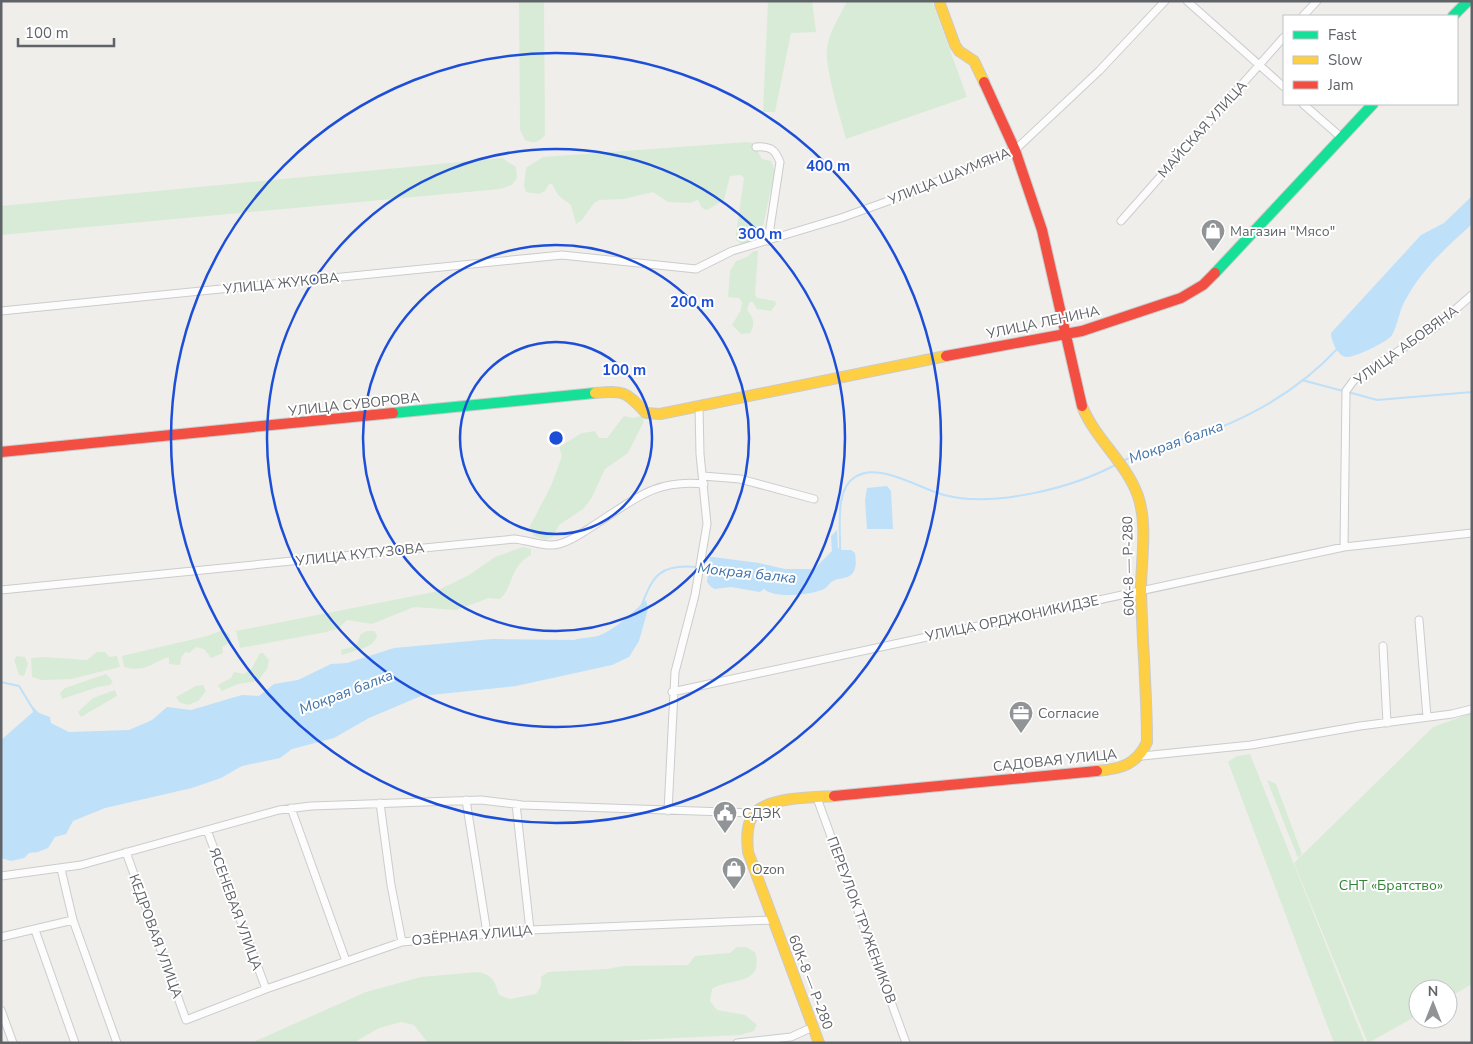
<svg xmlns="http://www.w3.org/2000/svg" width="1473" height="1044" font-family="'Nunito Sans',sans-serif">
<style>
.green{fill:#d8ebd6}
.water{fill:#bfe0f9}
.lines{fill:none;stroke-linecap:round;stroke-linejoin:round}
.stream{stroke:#bfe0f9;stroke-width:2}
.street-casing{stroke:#cbcccc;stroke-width:9}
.fast-casing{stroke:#cacacb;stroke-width:12}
.slow-casing{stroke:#cacacb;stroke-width:12}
.jam-casing{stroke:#cacacb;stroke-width:12}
.street{stroke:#fdfcfc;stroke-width:7}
.fast{stroke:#16e098;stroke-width:10}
.slow{stroke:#ffcf43;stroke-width:10}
.jam{stroke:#f24e42;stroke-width:10}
.ring{fill:none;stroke:#1d4ed8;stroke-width:2.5}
.labels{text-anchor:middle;stroke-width:4;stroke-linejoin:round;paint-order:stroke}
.street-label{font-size:14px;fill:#5f6368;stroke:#fff}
.poi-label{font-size:14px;fill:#5f6368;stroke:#fff;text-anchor:start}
.park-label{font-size:14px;fill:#348238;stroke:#fff}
.water-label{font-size:15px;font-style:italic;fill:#4174aa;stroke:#fff}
.centre{fill:#1d4ed8;stroke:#fff;stroke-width:2.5}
.ring-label{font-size:15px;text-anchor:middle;font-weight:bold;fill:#1d4ed8;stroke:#fff;stroke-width:4;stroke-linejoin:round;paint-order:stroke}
</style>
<rect width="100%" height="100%" fill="#efeeea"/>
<!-- green -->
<path class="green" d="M519,1H544L545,135C538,143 534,144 525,140L520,130Z
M768,1H812L816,32L791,33L775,112H763Z
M847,1H932L967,97L846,139C840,116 825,70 827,48C829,32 840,16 847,1Z
M747,142L753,143L762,159L771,161L775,170L761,236L758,240L742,244L736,240V234L744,178L741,175L730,176L724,200L707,210L702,208L698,200L690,203L668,202L653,192L624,199L599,200L594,203L582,220L576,224L571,205L558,195L552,184H549L545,191L539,194L526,192L524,186L526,168L543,157Z
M502,158L516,167L517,178L512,185L500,189L1,235V206Z
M754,251H758L755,294L757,298L775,301L776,304L771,311L757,309L753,302H750L747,309C753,318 756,323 750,333L741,334L732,325L741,310L742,302L739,298L728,297L730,271L736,261L747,257Z
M624,416L633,418L641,416L644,421L628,453L605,469L591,499L583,509L559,525L553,537L545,540L534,536L529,528L551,486L562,456L559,447L582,433L595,431L599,438H607Z
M523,547L531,549V555C509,567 515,584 500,599L489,598L456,610L414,607L372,624L347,620L339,628L326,632L240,648L236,631L434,592L469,575L495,557Z
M223,630L229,634L231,642L222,647L223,653L211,658L204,649L196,647L189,653L185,652L181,658L180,665L169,664V657C151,663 145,673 124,667L122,656L207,636Z
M367,631H375L377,637L372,644L364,648L342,655L341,650L356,646L361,634Z
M97,652H105L109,657L117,656L120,667L71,679L41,680L32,677L31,658L44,657L87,660Z
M260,653H263L269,660L267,669L258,681L238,684L222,691L218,685L231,678L234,672L244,674L252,668Z
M17,656L25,657L28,664L24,676L19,675L14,660Z
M106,674L113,682L110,685L98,687L62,699L60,693L65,688Z
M203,685L206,691L198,701L188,705L179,702L176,697L196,686Z
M115,690L117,696L81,717L78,712L93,698Z
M1472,713V984L1448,998V989H1418V1015L1368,1043L1294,863L1433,727Z
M1250,754L1365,1043H1334L1228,762L1237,756Z
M1267,780L1276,784L1302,854L1298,858Z
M737,947H746L755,952C765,987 729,977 712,989L710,1001L717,1010L745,1015L757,1025L754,1031L740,1035L575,1043H428L414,1025L401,1022L379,1028L353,1043H251L366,992L421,977L478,972C493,975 495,982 499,995L510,999L536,994L541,986V977L548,972L607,969L623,966L688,965L695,956L730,953Z"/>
<!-- water -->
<path class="water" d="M1472,196V224C1447,247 1422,269 1406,299C1399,310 1398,325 1392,335C1389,341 1354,358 1347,357C1338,357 1331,341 1331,333L1421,235L1444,223Z
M887,486L891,491L893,529H867L865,500L867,488Z
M837,530L838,548L841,550H851L855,553C856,560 857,570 851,575C846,579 838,578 833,581C829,583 828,587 824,589C812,595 774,599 764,589L760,592L731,587L715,589L711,587L707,582L710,557H713L759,563L785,569H814L832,551L831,536Z
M646,600L648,609L639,641L629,657L612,665L516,686L421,696L369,718L334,738L292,749L280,758L242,766L221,778L192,788L105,808L73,821L66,834L55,837L48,848L38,852L29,853L24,858L11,861L1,858V740L33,712L31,705L39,713L50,717L51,723L69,732L129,730L152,720L167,707L191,710L242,695L259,696L274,684L298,680L331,664L347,663L394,648L492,639L574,640C583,637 591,638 598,636C616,629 632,613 646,600Z"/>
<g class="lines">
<!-- stream -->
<path class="stream" d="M1302,380L1343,391
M1348,392L1377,400L1472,392
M1123,461C1154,444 1185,441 1216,429C1262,411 1306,383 1339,347
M840,552C841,530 834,490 855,477C879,461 920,489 944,495C993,508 1073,488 1117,464
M641,607C653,575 660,564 696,567
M1,682L19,686L33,709"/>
<defs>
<path id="street" d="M1187,1L1284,87
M1303,16L1317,1
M1303,104L1342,138
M756,147C770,146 775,149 780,162L768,241
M1121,221L1284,37
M1,311L562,255L696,269L732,251L841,218L902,196L1015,150L1099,71L1165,1
M703,476L740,479L814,499
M1344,547L1346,391L1354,380L1434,328L1472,295
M1,590L514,539C528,540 546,548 559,544C572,541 585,531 596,524C635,499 655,479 704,484
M1419,620L1427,717
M1383,646L1387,723
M672,692L1344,547L1472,533
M1142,756L1251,745L1360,726L1452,714L1472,709
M817,798L906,1043
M466,800L487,933
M380,803L391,885L402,942
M516,804L530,930
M291,808L346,961
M668,811L675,672L695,595L707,524L700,454L699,406
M207,830L266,989
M126,852L186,1020L266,989L402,942L530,930L772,920
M61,869L73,920L117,1043
M1,876L81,865L279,810L311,806L481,800L522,805L754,813
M35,930L75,1043
M1,937L73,920
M1,1010L13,1043
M737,1043L791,1037L813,1027"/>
<path id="fast" d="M1453,16L1468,1
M1215,273L1373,104
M393,413L595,393"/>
<path id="slow" d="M940,4L955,45L959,51L974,61L984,82
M595,393C625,390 626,392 646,413L660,414L946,356
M1082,406C1095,439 1126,462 1138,496C1148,526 1141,559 1141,590C1142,641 1147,691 1147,742C1137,765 1120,769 1097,771
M819,1043L748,852C747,841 746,827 752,817C764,796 812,798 834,796"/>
<path id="jam" d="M984,82L1015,150L1042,230L1082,406
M946,356L1082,331L1181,298L1203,285L1215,273
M1,452L393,413
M834,796L1097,771"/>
</defs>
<!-- street casing -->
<use href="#street" class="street-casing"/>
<!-- fast casing -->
<use href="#fast" class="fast-casing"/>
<!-- slow casing -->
<use href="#slow" class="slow-casing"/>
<!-- jam casing -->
<use href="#jam" class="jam-casing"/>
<!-- street -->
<use href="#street" class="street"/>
<!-- fast -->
<use href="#fast" class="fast"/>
<!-- slow -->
<use href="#slow" class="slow"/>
<!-- jam -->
<use href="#jam" class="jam"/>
</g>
<!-- distance rings -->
<g class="ring">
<circle cx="556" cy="438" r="96"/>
<circle cx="556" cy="438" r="193"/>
<circle cx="556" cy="438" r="289"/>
<circle cx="556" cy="438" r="385"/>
</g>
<!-- icons -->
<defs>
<symbol id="shop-pin" viewBox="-11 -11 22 30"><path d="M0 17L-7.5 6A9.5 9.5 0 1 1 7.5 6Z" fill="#919496" stroke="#fff"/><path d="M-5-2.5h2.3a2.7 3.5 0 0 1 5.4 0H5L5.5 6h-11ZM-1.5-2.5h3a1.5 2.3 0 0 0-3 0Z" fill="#fff"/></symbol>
<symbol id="office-pin" viewBox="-11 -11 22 30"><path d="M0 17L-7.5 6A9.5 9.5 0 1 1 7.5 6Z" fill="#919496" stroke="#fff"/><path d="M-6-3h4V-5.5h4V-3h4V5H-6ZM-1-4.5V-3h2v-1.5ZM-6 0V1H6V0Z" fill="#fff"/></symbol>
<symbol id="civic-pin" viewBox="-11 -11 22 30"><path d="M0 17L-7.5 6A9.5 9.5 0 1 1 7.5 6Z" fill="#919496" stroke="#fff"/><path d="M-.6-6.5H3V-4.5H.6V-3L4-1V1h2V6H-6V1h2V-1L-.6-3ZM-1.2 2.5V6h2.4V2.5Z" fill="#fff"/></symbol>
</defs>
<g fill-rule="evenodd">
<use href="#shop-pin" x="1199" y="217" width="28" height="38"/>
<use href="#office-pin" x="1007" y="699" width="28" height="38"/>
<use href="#civic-pin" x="711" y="799" width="28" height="38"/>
<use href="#shop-pin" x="720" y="855" width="28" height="38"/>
</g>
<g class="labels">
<!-- street labels -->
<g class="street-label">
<text transform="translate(1202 129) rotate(-48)" y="5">МАЙСКАЯ УЛИЦА</text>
<text transform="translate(949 176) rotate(-22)" y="5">УЛИЦА ШАУМЯНА</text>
<text transform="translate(281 283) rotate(-6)" y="5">УЛИЦА ЖУКОВА</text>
<text transform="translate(1043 322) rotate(-12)" y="5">УЛИЦА ЛЕНИНА</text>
<text transform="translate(1406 345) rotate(-36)" y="5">УЛИЦА АБОВЯНА</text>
<text transform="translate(354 404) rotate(-6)" y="5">УЛИЦА СУВОРОВА</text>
<text transform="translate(360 554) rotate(-6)" y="5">УЛИЦА КУТУЗОВА</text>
<text transform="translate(1128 566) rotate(-91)" y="5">60К-8 — Р-280</text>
<text transform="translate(1012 618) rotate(-12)" y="5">УЛИЦА ОРДЖОНИКИДЗЕ</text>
<text transform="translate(1055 760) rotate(-6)" y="5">САДОВАЯ УЛИЦА</text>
<text transform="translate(236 909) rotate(70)" y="5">ЯСЕНЕВАЯ УЛИЦА</text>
<text transform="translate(862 920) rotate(70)" y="5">ПЕРЕУЛОК ТРУЖЕНИКОВ</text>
<text transform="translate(472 935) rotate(-5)" y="5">ОЗЁРНАЯ УЛИЦА</text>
<text transform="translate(156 936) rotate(70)" y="5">КЕДРОВАЯ УЛИЦА</text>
<text transform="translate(811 982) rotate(69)" y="5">60К-8 — Р-280</text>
</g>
<!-- poi labels -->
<g class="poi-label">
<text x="1230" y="236">Магазин "Мясо"</text>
<text x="1038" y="718">Согласие</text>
<text x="742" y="818">СДЭК</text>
<text x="752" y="874">Ozon</text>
</g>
<!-- park labels -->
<g class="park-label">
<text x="1391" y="890">СНТ «Братство»</text>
</g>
<!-- water labels -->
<g class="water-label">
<text transform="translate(1176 442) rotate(-20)" y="5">Мокрая балка</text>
<text transform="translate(747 573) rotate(6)" y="5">Мокрая балка</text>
<text transform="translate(346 692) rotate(-21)" y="5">Мокрая балка</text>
</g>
</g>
<circle cx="556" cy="438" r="8" class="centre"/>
<g class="ring-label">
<text x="828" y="171">400 m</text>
<text x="760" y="239">300 m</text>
<text x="692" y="307">200 m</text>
<text x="624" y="375">100 m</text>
</g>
<!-- border -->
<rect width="1473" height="1044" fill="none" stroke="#5f6368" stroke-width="5"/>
<!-- legend -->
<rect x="1283" y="15" width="175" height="90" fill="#ffffff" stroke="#bfc1c3"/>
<rect x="1293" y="31" width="25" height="8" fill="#16e098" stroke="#bfc1c3"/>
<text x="1328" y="40" font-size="15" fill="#5f6368">Fast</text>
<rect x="1293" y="56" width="25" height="8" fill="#ffcf43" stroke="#bfc1c3"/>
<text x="1328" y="65" font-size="15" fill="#5f6368">Slow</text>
<rect x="1293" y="81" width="25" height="8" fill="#f24e42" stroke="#bfc1c3"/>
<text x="1328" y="90" font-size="15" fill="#5f6368">Jam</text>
<!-- north arrow -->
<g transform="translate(1433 1004)"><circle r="24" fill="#ffffff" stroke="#bfc1c3"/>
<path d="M0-4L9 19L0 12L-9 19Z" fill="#919496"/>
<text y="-8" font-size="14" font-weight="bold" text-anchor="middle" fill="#5f6368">N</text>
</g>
<!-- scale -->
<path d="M18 38v8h96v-8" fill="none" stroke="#5f6368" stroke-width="2.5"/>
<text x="25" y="38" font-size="15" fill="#5f6368" stroke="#ffffff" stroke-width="4" paint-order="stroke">100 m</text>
</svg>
